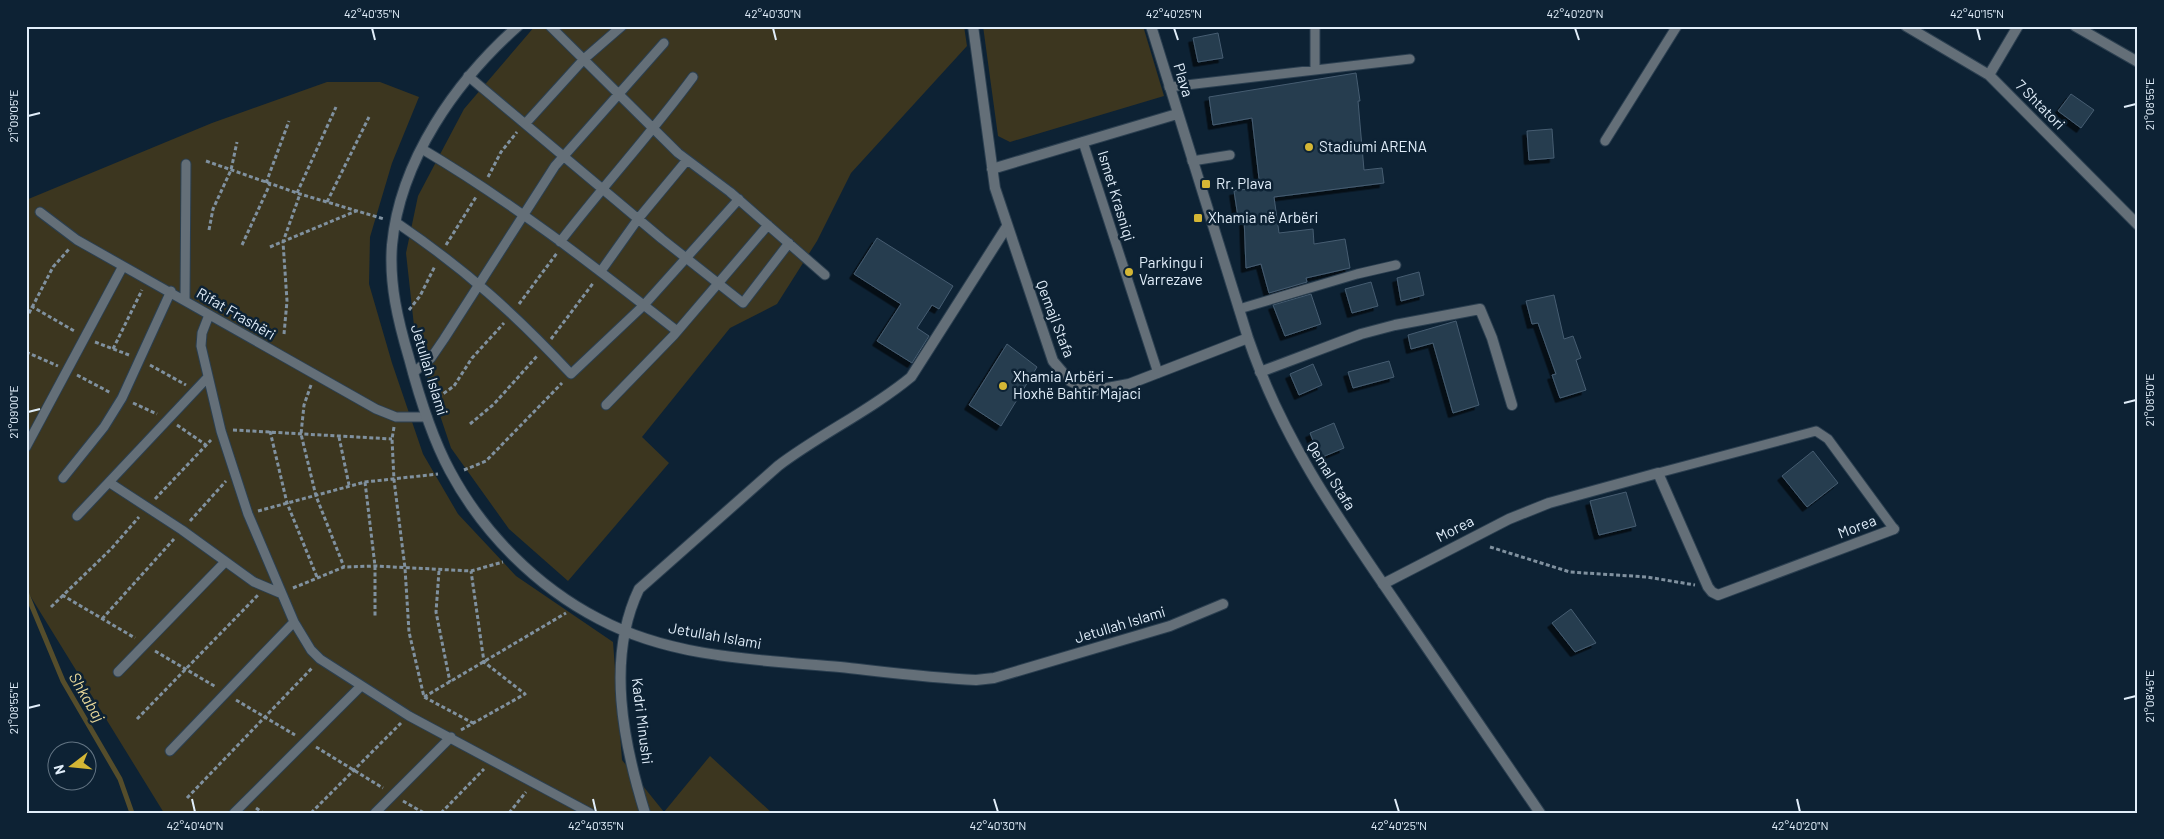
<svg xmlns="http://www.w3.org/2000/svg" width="2164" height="839" font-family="Barlow,sans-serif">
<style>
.green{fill:#3c361f}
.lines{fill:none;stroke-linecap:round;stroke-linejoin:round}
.stream{stroke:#554d2b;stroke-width:5}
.building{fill:#263c4f;stroke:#465d71;filter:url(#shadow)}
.service-casing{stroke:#2b3f50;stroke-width:11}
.minor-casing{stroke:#2b3f50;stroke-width:12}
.tertiary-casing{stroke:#2b3f50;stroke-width:12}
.path{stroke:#80919f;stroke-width:3;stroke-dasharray:4 2.5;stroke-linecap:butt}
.service{stroke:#646f78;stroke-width:9}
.minor{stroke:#646f78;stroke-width:10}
.tertiary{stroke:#646f78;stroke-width:10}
.ticks{fill:none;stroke:#e1eefa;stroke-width:2}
.poi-dot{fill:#d4b635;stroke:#0d2234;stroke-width:2}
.labels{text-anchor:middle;stroke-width:5;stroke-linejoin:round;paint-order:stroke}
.street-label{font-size:15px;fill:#e1eefa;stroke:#0d2234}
.poi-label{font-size:15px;fill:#e1eefa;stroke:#0d2234;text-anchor:start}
.water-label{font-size:16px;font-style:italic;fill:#e7d799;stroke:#0d2234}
.neatline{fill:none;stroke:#e1eefa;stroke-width:2}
.ticks-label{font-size:12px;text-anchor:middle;fill:#e1eefa}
</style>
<defs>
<filter id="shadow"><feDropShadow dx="-4.5" dy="4.5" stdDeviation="0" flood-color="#0009"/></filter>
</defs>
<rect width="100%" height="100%" fill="#0d2234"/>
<!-- green -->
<path class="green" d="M535,26H964L967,46L851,173L817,241L777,304L730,328L642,437L669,463L568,581L509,529L451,448L416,344L406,253L418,196L464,109Z
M983,26H1143L1164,96L1010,142L998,136Z
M327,82H380L419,97L392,163L370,237L369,284L392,363L423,454L458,514L516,576L613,642L622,760L664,812L710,756L772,813H164L26,589V200L212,123Z"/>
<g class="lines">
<!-- stream -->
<path class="stream" d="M26,592L63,681L120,779L132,813"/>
</g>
<!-- building -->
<path class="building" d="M1218,33L1223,58L1198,62L1193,38Z
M1356,73L1360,101H1358L1364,170L1382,168L1384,183L1274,197L1279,233L1313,229L1314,244L1345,239L1350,268L1306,278L1307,282L1269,293L1261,264L1246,268L1244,216L1238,217L1234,191L1260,187L1252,118L1213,125L1209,97Z
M2071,94L2094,110L2081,128L2058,111Z
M1552,129L1554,158L1529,160L1527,131Z
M877,238L953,286L939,309L932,305L917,328L929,336L912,363L877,341L901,304L854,274Z
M1419,272L1424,295L1401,301L1397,278Z
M1371,282L1378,306L1352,313L1345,289Z
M1311,294L1321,324L1285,336L1273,305Z
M1554,295L1564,339L1573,336L1581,358L1576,360L1586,390L1560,398L1552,375L1556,374L1538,323L1532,324L1526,301Z
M1456,321L1479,405L1453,413L1433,343L1411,349L1408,335Z
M1007,344L1037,367L1001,426L969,405Z
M1389,361L1394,377L1353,388L1348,372Z
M1313,364L1322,385L1299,395L1290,374Z
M1334,423L1344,448L1320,458L1310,433Z
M1813,451L1838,483L1807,507L1782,476Z
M1626,492L1636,526L1599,535L1590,501Z
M1571,609L1596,643L1575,652L1552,623Z"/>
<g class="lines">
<defs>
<path id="service" d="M550,26L678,153L730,192L825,275
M1315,70V26
M468,76L662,239L743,303L789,243
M1169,87L1410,59
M525,124L584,59L622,26
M1605,141L1677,26
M1083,142L1158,373
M422,149C512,202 595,267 677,331
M1192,161L1230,155
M40,212L77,240L376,409L396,417H427
M397,223C465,269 515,314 571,374L644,305L739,199
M560,242C603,186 651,134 693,77
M601,271L638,219L687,160
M185,300L186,164
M1239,309L1357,274L1396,265
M209,315L202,333L201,346L221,431L248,514L294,622L311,650L320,659L409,716L590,813
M413,373L431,358L444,339L555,166L664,43
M606,405L674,335L768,225
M26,447L123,266
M1658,473L1816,431L1828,439L1894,529
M63,478L104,427L122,398L171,291
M110,483L182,530L254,582L280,593
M77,516L208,377
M118,672L225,562
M170,751L294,622
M234,813L361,686
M375,813L451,737"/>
<path id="minor" d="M518,26C456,81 400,160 392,245C389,284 398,321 409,358C419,396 431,436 450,471C483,533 537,587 599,619C672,658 759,660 840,667C885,672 930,678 976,680L994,678L1170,626L1223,604
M1906,26L1989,75L2138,225
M2075,26L2138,62
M1989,75L2018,26
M1260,372L1361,334L1395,325L1480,309L1492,338L1512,405
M1383,584L1509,519L1549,503L1658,473L1708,587L1712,592L1718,595L1894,529
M645,813C623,742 606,658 639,589L778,466C820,434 870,411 911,377L1006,228"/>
<path id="tertiary" d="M973,26L995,188L1053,361L1070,381L1082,387L1096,390L1129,384L1248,338
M1151,26L1248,338C1282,439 1340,521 1399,607C1446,676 1493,744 1540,813
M992,169L1177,114"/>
</defs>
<!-- service casing -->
<use href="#service" class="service-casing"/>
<!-- minor casing -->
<use href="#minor" class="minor-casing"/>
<!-- tertiary casing -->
<use href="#tertiary" class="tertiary-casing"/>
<!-- path -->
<path class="path" d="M206,161L300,194L384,219
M488,177L501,152L517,132
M266,183L289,121
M297,193L336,107
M327,202L369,117
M209,230L213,209L231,170L237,142
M242,245L270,184
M446,245L476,197
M270,247L356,211
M519,304L557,253
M31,306L76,332
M409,310L420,296L435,266
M26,319L53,267L70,248
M284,334L287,301L283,242L300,194
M551,339L594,282
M95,342L129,355
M113,349L142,290
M26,352L58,366
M150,365L186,385
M77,375L111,393
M311,385L304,405L301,434L316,496L344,567
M433,401L454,386L472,358L504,323
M133,403L157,414
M470,424L494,404L538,355
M177,425L206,445
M394,427L392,439L394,480L405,568L409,632L424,697L473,723
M233,430L392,439
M270,431L287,503L317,577
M339,437L349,485
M464,470L486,461L562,383
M365,482L375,566V616
M155,499L211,440
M258,511L365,482L438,474
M190,521L226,481
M1490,547L1570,572L1647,577L1695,585
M439,571L436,612L450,682
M293,588L344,567L375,566L471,571L503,562
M62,595L135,638
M51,607L111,549L139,517
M102,619L174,539
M155,651L216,687
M424,697L566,613
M236,700L295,735
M137,719L258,595
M461,730L525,694L484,662L471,571
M316,747L383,788
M187,798L313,667
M403,801L424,813
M256,808L263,813
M311,813L401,723
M441,813L484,769
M509,813L526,792"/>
<!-- service -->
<use href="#service" class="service"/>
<!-- minor -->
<use href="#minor" class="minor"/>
<!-- tertiary -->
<use href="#tertiary" class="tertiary"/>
</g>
<!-- ticks -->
<path class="ticks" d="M372,28L375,40M773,28L776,40M1174,28L1178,40M1575,28L1579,40M1977,28L1980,40M2124,107L2136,104M28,116L40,113M2124,403L2136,400M28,412L40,409M2124,699L2136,696M28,708L40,705M192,799L195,812M593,799L596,812M994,799L998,812M1395,799L1399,812M1797,799L1800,812"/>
<!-- markers -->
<g class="poi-dot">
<circle cx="1309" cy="147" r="5"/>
<rect x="1201" y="179" width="10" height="10" rx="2.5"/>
<rect x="1193" y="213" width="10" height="10" rx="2.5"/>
<circle cx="1129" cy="272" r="5"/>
<circle cx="1003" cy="386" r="5"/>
</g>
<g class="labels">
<!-- street labels -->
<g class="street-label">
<text transform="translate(1183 80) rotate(73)" y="5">Plava</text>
<text transform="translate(2040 105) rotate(45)" y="5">7 Shtatori</text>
<text transform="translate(1116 196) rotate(73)" y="5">Ismet Krasniqi</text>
<text transform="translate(236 314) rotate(30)" y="5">Rifat Frashëri</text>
<text transform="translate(1055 319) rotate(69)" y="5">Qemajl Stafa</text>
<text transform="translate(429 370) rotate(73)" y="5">Jetullah Islami</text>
<text transform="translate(1331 476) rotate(58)" y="5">Qemal Stafa</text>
<text transform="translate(1857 527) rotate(-21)" y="5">Morea</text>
<text transform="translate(1455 529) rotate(-27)" y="5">Morea</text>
<text transform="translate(1120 625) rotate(-17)" y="5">Jetullah Islami</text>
<text transform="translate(715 636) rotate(10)" y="5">Jetullah Islami</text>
<text transform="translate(642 721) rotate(83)" y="5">Kadri Minushi</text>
</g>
<!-- poi labels -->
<g class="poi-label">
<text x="1319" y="152">Stadiumi ARENA</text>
<text x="1216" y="189">Rr. Plava</text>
<text x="1208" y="223">Xhamia në Arbëri</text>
<text x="1139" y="268">Parkingu i<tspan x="1139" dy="17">Varrezave</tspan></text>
<text x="1013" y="382">Xhamia Arbëri -<tspan x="1013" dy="17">Hoxhë Bahtir Majaci</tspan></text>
</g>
<!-- water labels -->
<g class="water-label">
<text transform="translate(87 697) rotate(60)" y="6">Shkabaj</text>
</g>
</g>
<!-- border -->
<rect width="2164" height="839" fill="none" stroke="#0d2234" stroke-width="55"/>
<!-- north arrow -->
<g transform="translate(72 766) rotate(254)"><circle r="24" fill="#0d2234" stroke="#627483"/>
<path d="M0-4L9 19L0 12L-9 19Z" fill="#d4b635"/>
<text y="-8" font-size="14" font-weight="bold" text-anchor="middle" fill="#e1eefa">N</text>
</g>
<rect x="28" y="28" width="2108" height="784" class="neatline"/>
<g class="ticks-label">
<text x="372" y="18">42°40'35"N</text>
<text x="773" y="18">42°40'30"N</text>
<text x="1174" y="18">42°40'25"N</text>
<text x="1575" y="18">42°40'20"N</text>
<text x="1977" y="18">42°40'15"N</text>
<text transform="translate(2150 104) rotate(-90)" y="4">21°08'55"E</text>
<text transform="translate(14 116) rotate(-90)" y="4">21°09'05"E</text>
<text transform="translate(2150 400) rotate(-90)" y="4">21°08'50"E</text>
<text transform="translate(14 412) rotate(-90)" y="4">21°09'00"E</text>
<text transform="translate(2150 696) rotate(-90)" y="4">21°08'45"E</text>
<text transform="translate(14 708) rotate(-90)" y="4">21°08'55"E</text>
<text x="195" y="830">42°40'40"N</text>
<text x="596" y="830">42°40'35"N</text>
<text x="998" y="830">42°40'30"N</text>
<text x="1399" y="830">42°40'25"N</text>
<text x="1800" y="830">42°40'20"N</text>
</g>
</svg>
